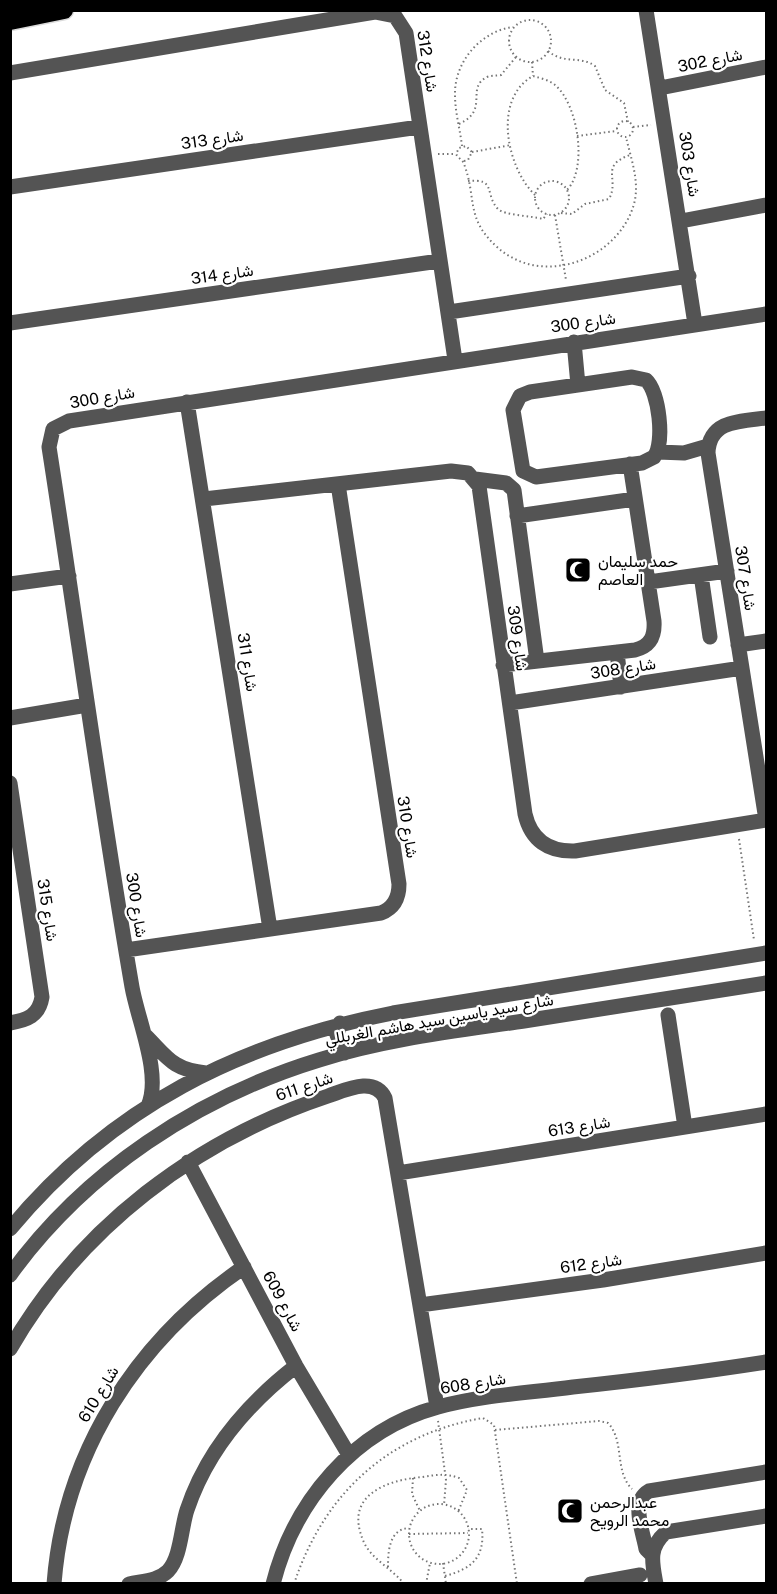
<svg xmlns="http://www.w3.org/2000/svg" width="777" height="1594" font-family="'Public Sans',Vazirmatn,sans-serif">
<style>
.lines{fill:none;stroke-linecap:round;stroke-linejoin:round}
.highway-casing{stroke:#dbdbdb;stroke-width:21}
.path{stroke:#767676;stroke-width:2;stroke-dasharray:1.5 3;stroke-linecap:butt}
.minor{stroke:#545454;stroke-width:15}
.highway{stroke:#000;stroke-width:18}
.labels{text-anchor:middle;stroke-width:4.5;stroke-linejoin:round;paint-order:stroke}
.street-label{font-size:16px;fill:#000;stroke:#fff}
.poi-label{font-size:16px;fill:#000;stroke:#fff;text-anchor:start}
</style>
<rect width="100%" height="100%" fill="#fff"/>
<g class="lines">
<defs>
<path id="highway" d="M10,21L64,10"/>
</defs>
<!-- highway casing -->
<use href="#highway" class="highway-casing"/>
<!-- path -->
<path class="path" d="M509 41a21 21 0 1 1 42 0a21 21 0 1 1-42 0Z
M548,51C565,65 580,55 595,66L605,90L624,103L628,122
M532,62L533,76
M617 129a8 8 0 1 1 16 0a8 8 0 1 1-16 0Z
M459,124C490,110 465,88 487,77C492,75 496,76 501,75L516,57
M633,127L651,125
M577,136L616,131
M462,146C460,129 455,112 455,95C454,62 481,31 513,27
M472,152L511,145
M438,154H456
M464,161L468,160L472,152L466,146L459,148L456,154C459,159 463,160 464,164C477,198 465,218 497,247C542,288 618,260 634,204C640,182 631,159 626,137
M468,181C497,178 484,194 498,209C503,215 532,216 543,219L547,214
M535 198a17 17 0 1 1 34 0a17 17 0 1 1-34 0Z
M535,195C507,168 492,99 533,76C540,78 549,80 555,85C578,104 588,168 567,190
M561,213L572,214L585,204L609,199C620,179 599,166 630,155
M555,215L566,280
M739,839L754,940
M438,1421L446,1480L444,1505
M495,1430L599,1421L608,1423C625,1441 614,1471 632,1489
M413,1478L412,1494L420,1511
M409 1534a30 30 0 1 1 60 0a30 30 0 1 1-60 0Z
M409,1534L468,1533
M443,1563L446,1584
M388,1567C388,1552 389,1529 409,1528
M445,1576C471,1569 485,1558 482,1529H468
M294,1584C324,1493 389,1434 483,1418L494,1425L517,1584
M404,1584C392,1568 370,1559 363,1540C344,1495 387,1480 422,1477C435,1475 446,1473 459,1478L467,1490L458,1512
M426,1584L430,1563"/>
<!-- minor -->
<path class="minor" d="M646,10L695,324
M10,73L375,12L395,16L406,33L455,360
M660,88L766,67
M10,187L419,127
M681,221L766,205
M449,312L689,276
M10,323L439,261
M574,342L578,385
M632,377L646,380C659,391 665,443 654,457L642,463L536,477L523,471L513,410L520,396L530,392Z
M187,402L270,929
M658,452L684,453L708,446
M475,479L506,483L514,490L537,661
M204,499L451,471L468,473L479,486L525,814C531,840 548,852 575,851L766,820
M517,516L635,499
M701,575L710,637
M649,582L727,571
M10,584L69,576
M738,645L766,641
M617,652L621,687
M503,665L635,650C651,646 655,636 654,621L630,464
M510,703L742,668
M10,718L87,705
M10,783L42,997C39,1016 27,1020 10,1023
M766,820L708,453C709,420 741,421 766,418
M126,950L381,913C394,908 399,898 399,884L338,484
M668,1015L685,1127
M340,1023L337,1035L345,1053
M146,1036C167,1057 173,1070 206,1073
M148,1106C162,1075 138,1021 132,987C101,808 77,627 49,447L53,429L69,421L766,314
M188,1162L296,1366L349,1455
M398,1173L766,1114
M10,1229C112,1106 240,1043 393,1013L766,953
M10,1275C85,1171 198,1097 319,1060C385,1039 456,1031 524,1021C605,1008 686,995 766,983
M420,1305L603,1280L766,1253
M10,1349C80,1227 196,1140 328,1096C346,1090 374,1076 385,1098L437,1407
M651,1554L646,1549C643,1531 630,1502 649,1491L766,1472
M54,1584C64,1452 137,1340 244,1267
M129,1584C142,1581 158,1581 168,1571C181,1557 181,1528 187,1510C207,1450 247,1404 296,1366
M273,1584C294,1501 354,1430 438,1407C482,1395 528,1393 573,1387C638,1380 702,1372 766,1362
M591,1584L640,1575
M656,1584C652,1562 648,1548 666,1532L766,1516"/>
<!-- highway -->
<use href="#highway" class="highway"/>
</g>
<!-- icons -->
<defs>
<symbol id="mosque-square" viewBox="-11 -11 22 22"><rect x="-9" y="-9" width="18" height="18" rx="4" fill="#000" stroke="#fff"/><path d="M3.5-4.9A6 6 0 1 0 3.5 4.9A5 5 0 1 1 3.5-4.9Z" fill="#fff"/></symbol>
</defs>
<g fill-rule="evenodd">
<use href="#mosque-square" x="563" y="555" width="30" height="30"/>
<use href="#mosque-square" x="555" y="1496" width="30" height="30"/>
</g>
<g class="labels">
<!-- street labels -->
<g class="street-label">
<text transform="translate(710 60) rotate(-11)" y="6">شارع 302</text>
<text transform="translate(428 61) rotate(81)" y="6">شارع 312</text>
<text transform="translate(212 139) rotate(-8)" y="6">شارع 313</text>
<text transform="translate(690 164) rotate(81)" y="6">شارع 303</text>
<text transform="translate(222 274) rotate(-8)" y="6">شارع 314</text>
<text transform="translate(583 322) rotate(-8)" y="6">شارع 300</text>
<text transform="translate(102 397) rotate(-10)" y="6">شارع 300</text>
<text transform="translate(746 578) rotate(81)" y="6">شارع 307</text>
<text transform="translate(518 638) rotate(82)" y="6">شارع 309</text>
<text transform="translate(248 662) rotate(81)" y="6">شارع 311</text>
<text transform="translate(623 668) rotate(-9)" y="6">شارع 308</text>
<text transform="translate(408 827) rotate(81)" y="6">شارع 310</text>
<text transform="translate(137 905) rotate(81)" y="6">شارع 300</text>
<text transform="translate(48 910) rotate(81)" y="6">شارع 315</text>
<text transform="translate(439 1019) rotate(-10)" y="6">شارع سيد ياسين سيد هاشم الغربللي</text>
<text transform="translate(304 1086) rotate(-19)" y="6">شارع 611</text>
<text transform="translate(579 1126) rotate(-9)" y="6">شارع 613</text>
<text transform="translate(591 1263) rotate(-8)" y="6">شارع 612</text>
<text transform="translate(283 1301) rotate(62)" y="6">شارع 609</text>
<text transform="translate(473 1383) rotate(-9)" y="6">شارع 608</text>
<text transform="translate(98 1394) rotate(-59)" y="6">شارع 610</text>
</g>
<!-- poi labels -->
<g class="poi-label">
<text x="598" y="567">حمد سليمان<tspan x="598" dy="18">العاصم</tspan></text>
<text x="590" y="1508">عبدالرحمن<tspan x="590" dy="18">محمد الرويح</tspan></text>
</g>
</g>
<!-- border -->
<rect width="777" height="1594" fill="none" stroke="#000000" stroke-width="24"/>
</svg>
